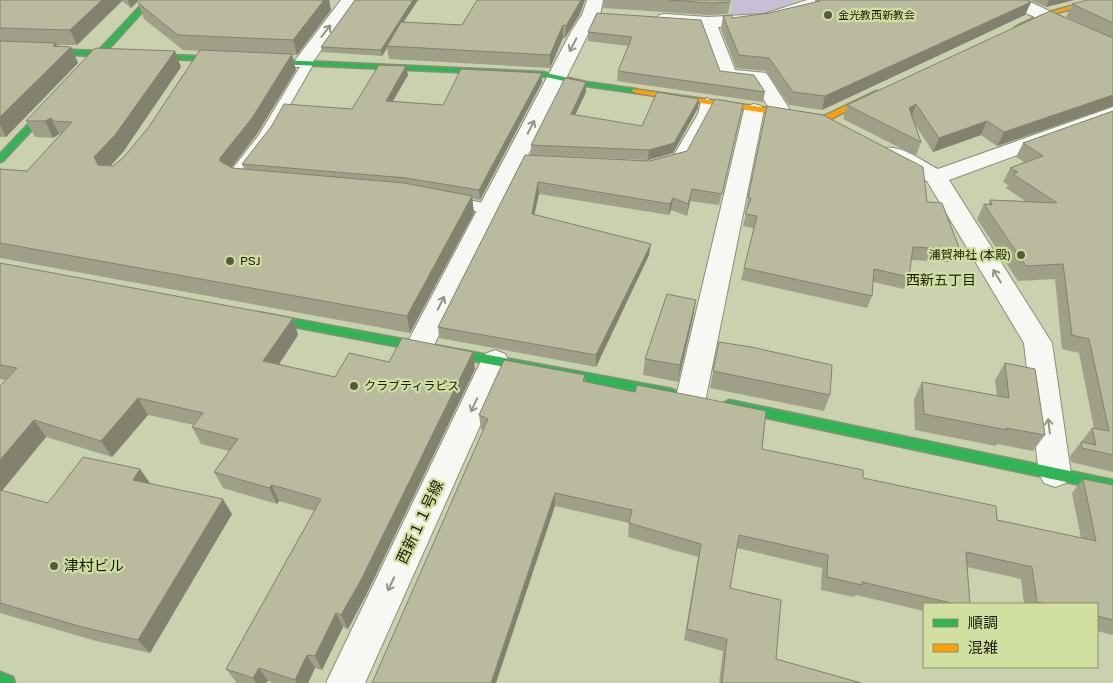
<svg xmlns="http://www.w3.org/2000/svg" width="1113" height="683" font-family="'Public Sans','Noto Sans JP',sans-serif">
<style>
.green{fill:#c7bfd6}
.lines{fill:none;stroke-linecap:round;stroke-linejoin:round}
.lane-casing{stroke:#8a9076;stroke-width:2}
.street-casing{stroke:#8a9076;stroke-width:2}
.fast-casing{stroke:#8a9076;stroke-width:3}
.slow-casing{stroke:#8a9076;stroke-width:3}
.lane{fill:#f7f8f3;fill-rule:evenodd}
.street{fill:#f7f8f3;fill-rule:evenodd}
.fast{fill:#30b455;fill-rule:evenodd}
.slow{fill:#ff9f0a;fill-rule:evenodd}
.wall{fill:#a0a089}
.shaded-wall{fill:#82826f}
.building{fill:#baba9f;stroke:#82826f}
.oneway{stroke:#939587}
.poi-dot{fill:#565b40;stroke:#d1dfa1;stroke-width:2}
.labels{text-anchor:middle;stroke-width:4.5;stroke-linejoin:round;paint-order:stroke}
.far-poi-label{font-size:11px;fill:#181c04;stroke:#d1dfa1;text-anchor:start}
.poi-label{font-size:12px;fill:#181c04;stroke:#d1dfa1;text-anchor:start}
.neighbourhood-label{font-size:14px;fill:#181c04;stroke:#d1dfa1}
.near-street-label{font-size:15px;fill:#181c04;stroke:#d1dfa1}
.near-poi-label{font-size:15px;fill:#181c04;stroke:#d1dfa1;text-anchor:start}
</style>
<rect width="100%" height="100%" fill="#c9d1af"/>
<!-- green -->
<path class="green" d="M732,0H795V3L766,12L731,16Z"/>
<g class="lines">
<defs>
<path id="lane" d="M308,59L314,63L272,136L242,175L253,177L255,180C248,188 233,184 227,176L259,135L304,60Z
M707,98L713,102L710,114L684,161L664,166L659,165L657,162L659,159L674,155L698,114L701,102Z
M450,197L490,204L497,209L490,214L445,205L443,202L445,199Z"/>
<path id="street" d="M341,0H358L309,67H295L293,63Z
M587,0H603L600,15L590,30L433,347L429,354L419,357L409,354L405,347L572,30L582,15Z
M807,0H832L830,4L766,24L718,27L735,70L766,73L769,77L792,113L789,117L782,119L775,117L753,83L720,80L701,27L659,23L656,19L659,15L665,14L708,17L764,14Z
M1004,0H1026L1113,41V53L1006,4Z
M754,104L761,106L764,110L706,397L701,405L691,408L681,405L676,397L744,110L747,106Z
M1113,107V120L949,180L1052,343L1071,474L1066,483L1055,487L1044,483L1039,474L1024,343L927,181L883,158L880,153L883,148C901,144 922,161 938,169Z
M495,350L505,354L509,361L365,683H326L481,361L485,354Z"/>
<path id="fast" d="M146,0H153L106,52L542,72L586,82L636,89L640,91L636,93L586,86L542,76L102,56L91,65L87,63L94,56L0,51V47L98,51Z
M52,99L59,101L3,161L0,162V154Z
M257,312L672,389L676,391L678,394L676,397L672,399L253,319L252,316Z
M729,400L1113,480V492L729,410L725,408L723,405L725,402Z
M0,672L13,677L15,683H0Z"/>
<path id="slow" d="M1093,0H1104L1046,16L1022,29L1015,27L1042,14Z
M633,89L824,116L876,91L883,93L825,122L636,93L632,91Z"/>
</defs>
<!-- lane casing -->
<use href="#lane" class="lane-casing"/>
<!-- street casing -->
<use href="#street" class="street-casing"/>
<!-- fast casing -->
<use href="#fast" class="fast-casing"/>
<!-- slow casing -->
<use href="#slow" class="slow-casing"/>
<!-- lane -->
<use href="#lane" class="lane"/>
<!-- street -->
<use href="#street" class="street"/>
<!-- fast -->
<use href="#fast" class="fast"/>
<!-- slow -->
<use href="#slow" class="slow"/>
</g>
<!-- wall -->
<path class="wall" d="M0,0H139L131,8L122,1L77,45H57L58,47H71L78,63L6,137H0Z
M141,0H329L331,10L297,55H292L296,70L257,134L231,168H232L244,169L242,164L352,109L408,75L393,101L443,105L542,82L480,200L472,199L474,213L410,333L0,258V169L27,171L60,135L59,134L53,138L35,137L26,121L181,67L123,152L110,166H113L124,157L148,128L199,51L183,50L144,19L138,3Z
M355,0H418L403,22L462,25L580,14L565,38H563L550,68L389,59L387,48L382,56L322,52L321,47Z
M604,0H730V2L728,14L708,15L603,8Z
M815,0H1026L1031,2L1025,15L822,110L789,105L766,71L736,68L721,29L723,16L732,18L769,13L815,2Z
M1030,0H1074L1046,7Z
M1113,0V106L997,146L981,135L933,152L914,123L921,142L916,156L843,119L847,105L1092,29L1066,17L1072,4Z
M597,13L765,92L763,102L617,81L618,71L628,46L588,41V32Z
M586,82V92L575,115L642,126L698,108L673,153L648,160L531,155V145Z
M767,106L927,202L960,250L954,262L911,260L909,277L904,289L873,282L872,296L867,308L741,280L754,228L743,226L747,210H746Z
M1113,111V472L1071,462L1070,456L1092,428H1094L1079,353L1062,349L1055,279L1018,281L977,219L984,204H988L990,200L1025,201L1006,188L1008,185L1003,182L1010,168L1024,162L1016,157L1023,143Z
M741,115L719,205L690,201L687,216L671,210L669,215L539,194L534,214L649,255L596,367L439,338L438,327L525,155L650,161L687,151Z
M0,263L293,318L298,335L279,364L335,377L389,362L475,369L366,595L348,629L343,627L322,670L315,668L308,683H274L268,681L266,683H237L236,682L226,669L314,511L279,501L277,504L223,488L214,472L229,451L201,444L192,427L194,425L148,415L112,457L46,437L2,491L48,503L140,469L150,483L232,514L150,653L96,641L0,613V386L5,380L0,379Z
M696,300L693,317L678,382L643,375L645,359Z
M719,342L830,395L824,411L710,388Z
M1005,363L1045,435L1033,451L997,444L996,446L915,430L914,399L922,382L997,396L995,380Z
M585,375V382L762,449L863,478L997,520L1081,538L1072,493L1083,479L1113,485V635L1097,631V604H1024L1021,579L967,567L970,604H924V611L856,595L854,597L821,590L822,568L737,548L730,588L776,659L861,683H719L723,651L684,640L698,557L628,537L629,523L555,506L484,431L481,429L479,415Z"/>
<!-- shaded-wall -->
<path class="shaded-wall" d="M102,0H122V1L77,45L70,30Z
M128,0H139L131,8Z
M324,0H329L331,10L297,55L293,40Z
M413,0H418L388,46H387V48L382,56L381,50Z
M581,0H585L580,14L565,38L566,26Z
M1049,0H1074L1046,7Z
M1031,2L1025,15L822,110L825,96Z
M563,25V38L550,68V55Z
M56,43L62,56L71,47L78,63L6,137L0,125V117L53,46Z
M175,51L181,67L123,152L103,174L94,157Z
M292,54L296,70L257,134L226,175L220,158Z
M406,66L408,75L387,111L386,101Z
M542,73V82L480,200L479,190Z
M586,82V92L571,124V114Z
M1113,95V106L997,146L1004,132Z
M699,99L698,108L673,153L648,160L649,150Z
M916,104L911,118L909,108Z
M51,118L59,134L53,138L45,121Z
M987,121L981,135L933,152L939,138Z
M538,182L539,194L532,225V214Z
M692,189L690,201L687,216L688,204Z
M472,196L474,213L410,333L407,316Z
M673,198L671,210L669,215L670,204Z
M651,244L649,255L596,367V355Z
M696,300L693,317L678,382L680,365Z
M293,318L298,335L270,378L263,361Z
M473,352L475,369L366,595L348,629L341,615Z
M138,398L148,415L112,457L101,441Z
M34,420L46,437L0,493V460Z
M140,469L151,485L133,480Z
M272,485L279,501L277,504L269,488Z
M555,493V506L496,683H491Z
M223,499L232,514L150,653L138,640Z
M336,613L343,627L322,670L315,656Z
M307,655L315,668L308,683H297L295,680Z
M259,668L268,681L266,683H256L253,678Z"/>
<!-- building -->
<path class="building" d="M0,0H102L70,30L0,28Z
M141,0H324L293,40L178,35L138,3Z
M355,0H413L381,50L321,47Z
M477,0H581L566,26L563,25L550,55L387,46L401,22L462,25Z
M669,0H730V2L710,3Z
M818,0H1026L1031,2L825,96L793,92L769,58L739,55L723,16L732,15V18L769,13L820,1Z
M1087,0H1113V23L1072,4Z
M1050,11L1113,38V95L1004,132L987,121L939,138L916,104L909,108L921,142L847,105Z
M597,13L701,20L720,71L754,75L765,92L618,71L632,37L588,32Z
M0,41L56,43L53,46L71,47L0,117Z
M95,48L175,51L115,135L94,157L98,165L113,166L124,157L148,128L200,50L292,54L252,118L220,158V161L232,168L404,183L472,196L407,316L0,243V169L27,171L72,122L53,121L51,118L45,121H26Z
M379,65L406,66L386,101L443,105L461,69L542,73L479,190L406,178L242,164L271,127L284,104L352,109Z
M565,78L586,82L571,114L642,126L657,92L699,99L674,143L649,150L531,145Z
M715,99L743,104L722,194L692,189L688,204L673,198L670,204L538,182L532,214L651,244L596,355L438,327L525,155L650,161L687,151Z
M767,106L823,115L923,167L927,202L942,203L960,250L913,247L909,277L874,269L872,296L744,268L757,216L745,214L751,198H748Z
M1113,111V455L1082,448L1081,442L1096,445L1092,428L1109,431L1089,339L1072,335L1063,264L1026,266L984,204L992,205L990,200L1057,203L1013,174L1018,172L1010,168L1043,156L1023,143Z
M0,263L293,318L263,361L335,377L349,353L389,362L402,338L473,352L361,580L341,615L336,613L315,656L307,655L295,680L259,668L253,678L226,669L321,499L272,485L269,488L214,472L238,439L192,427L203,413L138,398L101,441L34,420L0,460V386L17,368L0,365Z
M667,294L696,300L680,365L645,359Z
M719,342L751,347L832,365L830,395L713,371Z
M504,360L585,375L583,381L635,392L637,385L693,396L766,411L762,449L863,470V478L996,506L997,520L1096,541L1083,479L1113,485V620L1097,616V604H1047L1037,602L1032,567L966,552L970,604H955L862,582V585L827,577L828,555L739,535L730,588L781,600L776,659L861,683H722L727,639L687,629L701,544L629,523L632,510L555,493L491,683H372L488,419L479,415Z
M1005,363L1035,369L1045,435L1006,428L1007,430L924,414L922,382L1009,398Z
M83,457L140,469L133,480L223,499L138,640L82,627L0,603V490L48,503Z"/>
<!-- one-way arrows -->
<defs><path id="oneway-shaft" d="M-6 0H5M1.5-3L5.5 0L1.5 3" fill="none" stroke-width="1.6" stroke-linecap="round" stroke-linejoin="round" transform="scale(1.25)"/></defs>
<g class="oneway">
<use href="#oneway-shaft" transform="translate(326 31) rotate(-52)"/>
<use href="#oneway-shaft" transform="translate(573 45) rotate(117)"/>
<use href="#oneway-shaft" transform="translate(531 127) rotate(-63)"/>
<use href="#oneway-shaft" transform="translate(997 276) rotate(-121)"/>
<use href="#oneway-shaft" transform="translate(441 303) rotate(-63)"/>
<use href="#oneway-shaft" transform="translate(474 405) rotate(115)"/>
<use href="#oneway-shaft" transform="translate(1049 426) rotate(-97)"/>
<use href="#oneway-shaft" transform="translate(391 584) rotate(115)"/>
</g>
<!-- markers -->
<g class="poi-dot">
<circle cx="828" cy="15" r="5"/>
<circle cx="1021" cy="255" r="5"/>
<circle cx="230" cy="261" r="5"/>
<circle cx="354" cy="386" r="5"/>
<circle cx="54" cy="566" r="5"/>
</g>
<g class="labels">
<!-- far-poi labels -->
<g class="far-poi-label">
<text x="838" y="19">金光教西新教会</text>
</g>
<!-- poi labels -->
<g class="poi-label">
<text x="1011" y="259" text-anchor="end">浦賀神社 (本殿)</text>
<text x="240" y="265">PSJ</text>
<text x="364" y="390">クラブティラピス</text>
</g>
<!-- neighbourhood labels -->
<g class="neighbourhood-label">
<text x="941" y="285">西新五丁目</text>
</g>
<!-- near-street labels -->
<g class="near-street-label">
<text transform="translate(420 522) rotate(-65)" y="5">西新１１号線</text>
</g>
<!-- near-poi labels -->
<g class="near-poi-label">
<text x="64" y="571">津村ビル</text>
</g>
</g>
<!-- legend -->
<rect x="923" y="603" width="175" height="65" fill="#d1dfa1" stroke="#879162"/>
<rect x="933" y="619" width="25" height="8" fill="#30b455" stroke="#879162"/>
<text x="968" y="628" font-size="15" fill="#181c04">順調</text>
<rect x="933" y="644" width="25" height="8" fill="#ff9f0a" stroke="#879162"/>
<text x="968" y="653" font-size="15" fill="#181c04">混雑</text>
</svg>
